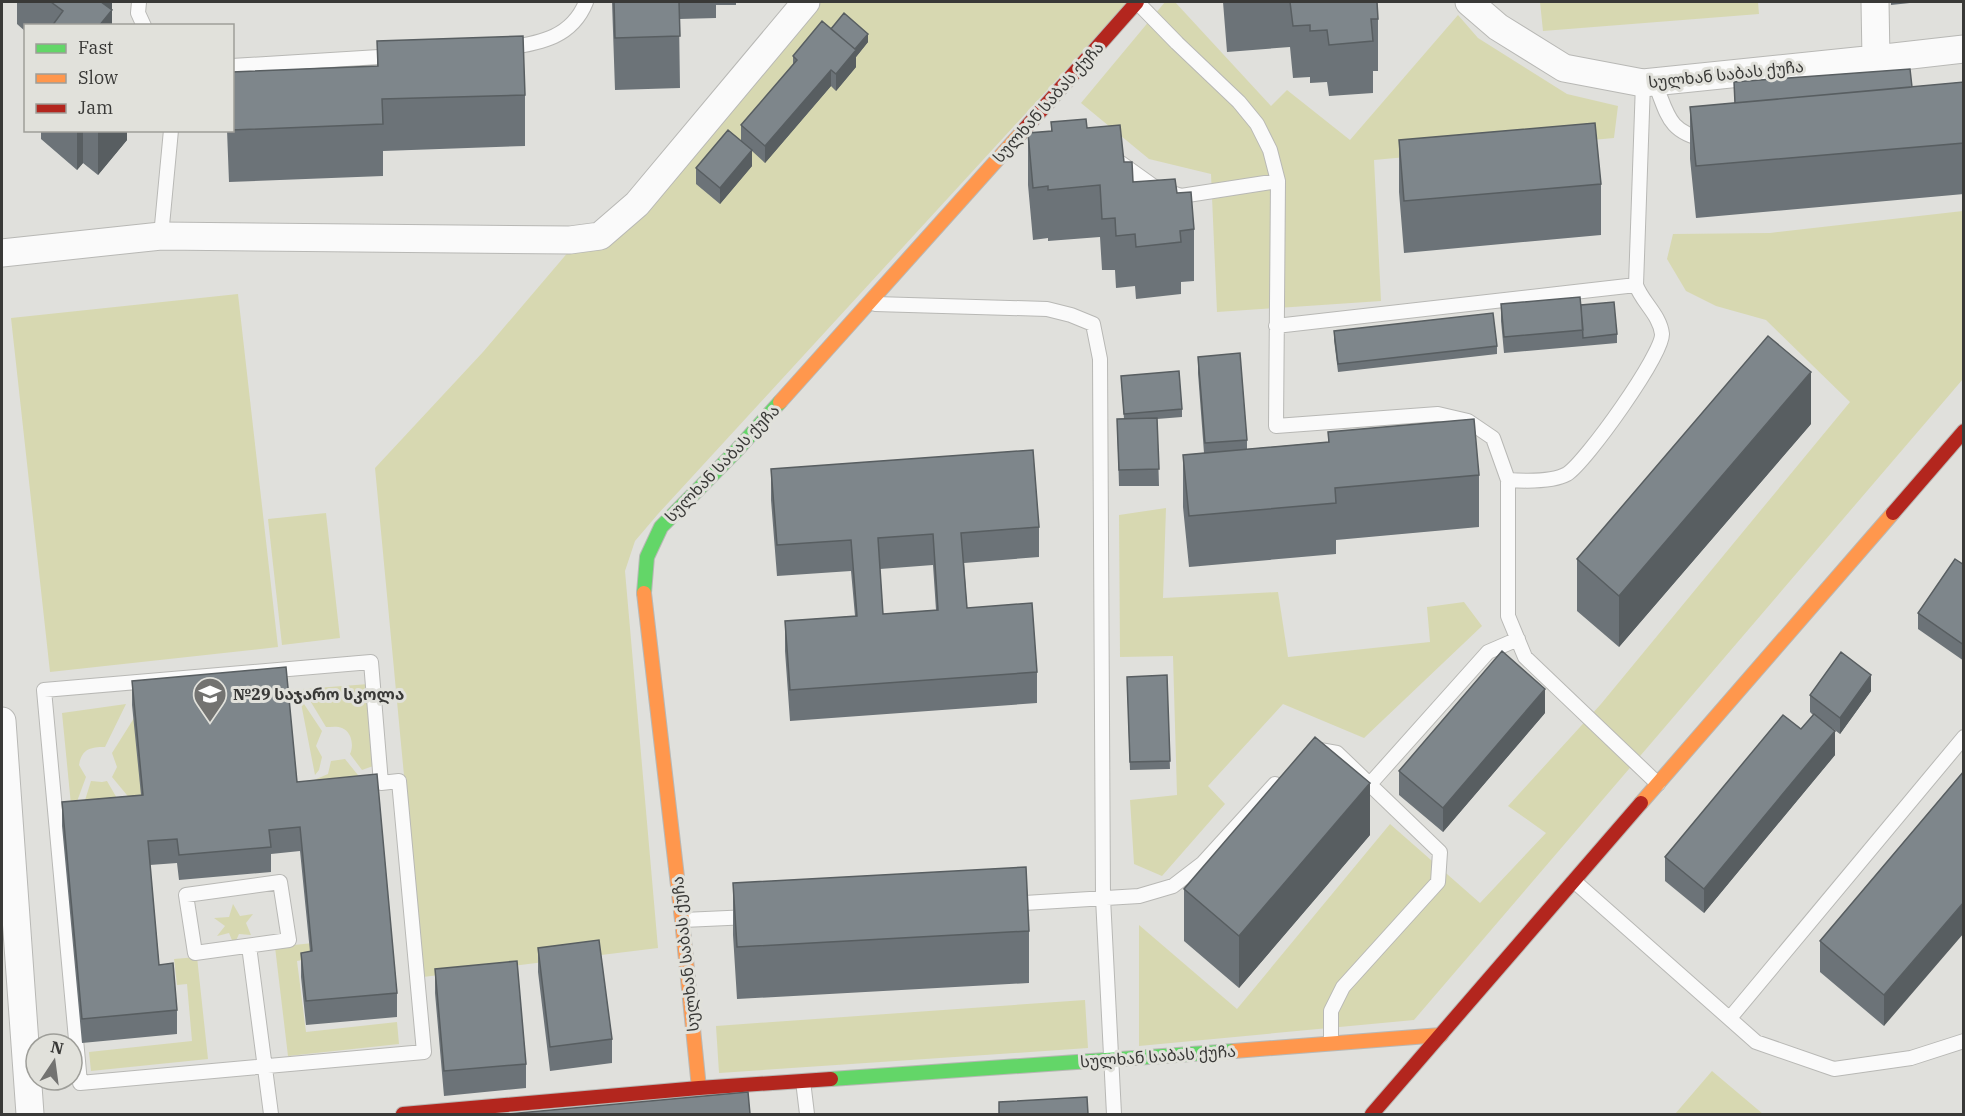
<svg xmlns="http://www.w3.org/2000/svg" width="1965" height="1116" font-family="'IBM Plex Serif','Noto Sans Georgian',serif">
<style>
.green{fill:#d7d8b1}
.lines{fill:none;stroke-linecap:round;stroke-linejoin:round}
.lane-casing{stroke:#b8b8b5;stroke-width:16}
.street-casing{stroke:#b8b8b5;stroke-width:29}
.fast-casing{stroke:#b8b8b5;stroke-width:16}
.slow-casing{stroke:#b8b8b5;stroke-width:16}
.jam-casing{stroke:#b8b8b5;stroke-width:16}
.lane{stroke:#fafafa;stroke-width:14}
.street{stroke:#fafafa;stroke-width:27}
.fast{stroke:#63d668;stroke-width:14}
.slow{stroke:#ff974d;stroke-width:14}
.jam{stroke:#b3261e;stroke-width:14}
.wall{fill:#6c7378;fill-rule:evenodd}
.shaded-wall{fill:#585e61}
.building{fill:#7e868b;stroke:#585e61;stroke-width:1.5;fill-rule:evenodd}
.labels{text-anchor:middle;stroke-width:6;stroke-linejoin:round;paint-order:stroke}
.street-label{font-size:16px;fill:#393937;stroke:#e1e1db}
.poi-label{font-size:16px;font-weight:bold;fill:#393937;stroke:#e1e1db;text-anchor:start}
</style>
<rect width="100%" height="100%" fill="#e0e0dc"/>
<!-- green -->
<path class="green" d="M813,2H1128L658,514L635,541L625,571L658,948L423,977L375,468L483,352L587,230L616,225Z
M1165,2H1175L1271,106L1287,90L1350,140L1458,15L1478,38L1567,94L1618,106L1614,138L1374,160L1381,301L1217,312L1211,174L1149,159L1081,103Z
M1540,2H1758L1759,14L1543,31Z
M1963,211V379L1414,1020L1139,1046V925L1237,1009L1390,824L1480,903L1546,833L1508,806L1601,704L1850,402L1766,320L1716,306L1686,291L1667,259L1673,234L1770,233Z
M238,294L278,647L50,672L11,318Z
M1166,508L1163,598L1278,592L1288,657L1430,642L1427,607L1464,602L1482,626L1364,738L1283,704L1208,786L1225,804L1162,876L1134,864L1130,800L1177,795L1173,656L1120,657L1119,515Z
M326,513L340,638L282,645L268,519Z
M369,684L376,765L362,770L350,754C354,746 352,732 342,728C338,726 331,727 326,727L303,689Z
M300,698L322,731L316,746L322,757L319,770L315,775Z
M126,704L105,747C90,747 82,749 79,765L86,777L72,815L62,713Z
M141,707L149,800H131L112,777L117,767L112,753Z
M345,759L366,785L317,793L314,780L328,774L331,761Z
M91,781L102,782L107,781L122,807L81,813Z
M233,904L240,916L253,914L246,923L251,935L239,934L234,945L229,933L217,936L225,926L214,918L229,917Z
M313,943L314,958L297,961L306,1032L397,1022L399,1044L288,1056L275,947Z
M197,957L208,1059L91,1071L89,1052L192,1041L187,984L177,985L174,959Z
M1085,1000L1088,1048L719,1073L716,1026Z
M1712,1071L1763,1114H1675Z"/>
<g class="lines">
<defs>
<path id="lane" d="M139,2L138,13L144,26
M1137,2L1177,43L1239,102L1257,124L1270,150L1278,181L1276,426L1438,414L1468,421L1493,438L1508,480V616L1525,657L1658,784
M507,48C541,43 572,37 586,2
M232,66L395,56
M1654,81C1668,114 1667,132 1706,140
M1118,161L1153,186L1181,196L1278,181
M161,236L171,130
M875,304L1047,309L1071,315L1093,324L1100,359L1103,898L1114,1114
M1276,326L1636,285
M1508,480C1524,481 1553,482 1567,474C1586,462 1663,354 1662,334C1660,315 1642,302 1636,285L1643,83
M371,662L381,783L399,781L424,1052L80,1083L44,690Z
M1314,749L1337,753L1440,852L1438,882L1343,987L1331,1011V1043
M1370,784L1488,652L1518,639
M1574,881L1756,1042L1834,1069L1911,1058L1964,1041
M280,882L289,940L195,953L186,895Z
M1009,904L1139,896L1173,886L1203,863L1275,784
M683,920L750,917
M249,946L271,1114
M1730,1018L1964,737
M803,1081L807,1114"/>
<path id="street" d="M1469,2L1498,27L1564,68L1643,83L1876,59L1875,2
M1876,59L1964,49
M2,253L161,236L570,240L600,236L637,204L806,2
M2,721L30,1114"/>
<path id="fast" d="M644,593L647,557L661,527L737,450L780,402
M831,1079L1234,1051"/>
<path id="slow" d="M780,402L1022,132
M644,593L682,920L699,1088
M1641,803L1893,513
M1234,1051L1441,1035"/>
<path id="jam" d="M1022,132L1137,2
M1893,513L1964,431
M403,1114L699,1088L831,1079
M1372,1114L1641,803"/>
</defs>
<!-- lane casing -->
<use href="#lane" class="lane-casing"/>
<!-- street casing -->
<use href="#street" class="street-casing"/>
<!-- fast casing -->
<use href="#fast" class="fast-casing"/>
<!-- slow casing -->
<use href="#slow" class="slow-casing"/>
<!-- jam casing -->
<use href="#jam" class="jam-casing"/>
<!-- lane -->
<use href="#lane" class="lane"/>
<!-- street -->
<use href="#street" class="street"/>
<!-- fast -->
<use href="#fast" class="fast"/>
<!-- slow -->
<use href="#slow" class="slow"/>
<!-- jam -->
<use href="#jam" class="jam"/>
</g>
<!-- wall -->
<path class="wall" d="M17,2H112V26H26V32L17,24Z
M612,2H736V5H716V18L679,19L680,88L615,90Z
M1223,2H1377L1378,19V71H1373V93L1329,96L1327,82L1310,83V77L1293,78L1290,47L1227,52Z
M1891,2H1919L1891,5Z
M831,29L868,42L856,57V67L836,91L831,86L765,163L752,151V166L720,204L696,184V168L741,141V125L793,65V56Z
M377,41L525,95V146L383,151V176L229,182L227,130H232V72L377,66Z
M1734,82L1912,87L1964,82V194L1696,218L1690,159V107L1735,103Z
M1051,122L1087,128L1124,162L1133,182L1194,229V281L1181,282V294L1136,299L1135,286L1116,288L1115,270H1102L1100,237L1048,241V238L1033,240L1028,185V133L1051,131Z
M41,130H127V140L98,175L83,163L77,170L41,139Z
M1399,140L1601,184V235L1404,253L1399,192Z
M1501,304L1581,305L1617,334V343L1504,353L1501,321Z
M1334,331L1497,346V354L1338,372L1334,340Z
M1198,357L1247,440V449L1328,442V432L1479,475V527L1336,540V554L1189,567L1183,507V455L1204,453L1198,373Z
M1121,376L1182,409V417L1157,419L1159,486H1119L1117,419H1124Z
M1811,424L1619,647L1577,611V559Z
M771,469L1039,527V557L964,563L967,608L1037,672V703L790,721L785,651V621L855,616L851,571L777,576L771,500ZM933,565L936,610L883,614L880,569Z
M1964,565V661L1918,629V613Z
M1167,675L1170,769L1130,770L1127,677Z
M132,681L297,782L397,993V1017L306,1025L301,977V953L310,952L300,851L271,854V872L179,880L177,863L150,865L159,965L177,1010V1034L82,1043L62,826V802L141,795L132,705Z
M1871,691L1840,734L1832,728L1835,755L1704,913L1665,881V857L1801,729L1813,715L1810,712V695Z
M1545,713L1443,832L1399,795V771Z
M1964,771L1884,1026L1820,972V941Z
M1370,835L1239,988L1184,941V889Z
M733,883L1029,931V983L737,999L733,935Z
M538,948L612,1039V1063L550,1071L538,972Z
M435,969L526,1064V1088L444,1096L435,993Z"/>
<!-- shaded-wall -->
<path class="shaded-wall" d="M98,2H112V26H98Z
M868,34V42L856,57V67L836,91V74L851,54Z
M831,70V86L765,163V146Z
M77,130H83V163L77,170Z
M98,130H127V140L98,175Z
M752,150V166L720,204V188Z
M1811,372V424L1619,647V596Z
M1871,675V691L1840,734V718Z
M1545,689V713L1443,832V808Z
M1835,731V755L1704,913V889Z
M1370,783V835L1239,988V936Z
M1964,902V933L1884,1026V995Z"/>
<!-- building -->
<path class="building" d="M51,2H101L112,10L99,26H52L63,11Z
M614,2H679L680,36L615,38Z
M1290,2H1377L1378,19H1371L1373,41L1329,45L1327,30L1310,31V25L1293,26Z
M844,13L868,34L855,49L831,29Z
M822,21L856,50L836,74L831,70L765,146L741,125L797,60L793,56Z
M523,36L525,95L382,99L383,124L232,130V72L378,66L377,41Z
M1910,69L1912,87L1735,103L1734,82Z
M1964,82V143L1696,166L1690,107Z
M1086,119L1087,128L1120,125L1124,162H1132L1133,182L1175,179L1177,193L1191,192L1194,229L1180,231L1181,242L1136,247L1135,234L1116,236L1115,218L1102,219L1100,185L1048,190V186L1033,188L1028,133L1052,131L1051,122Z
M1595,123L1601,184L1404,201L1399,140Z
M728,130L752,150L720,188L696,168Z
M1580,297L1583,330L1504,337L1501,304Z
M1614,302L1617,334L1583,338L1581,305Z
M1493,313L1497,346L1338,364L1334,331Z
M1768,336L1811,372L1619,596L1577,559Z
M1240,353L1247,440L1205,443L1198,357Z
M1179,371L1182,409L1124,414L1121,376Z
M1157,418L1159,469L1119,470L1117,419Z
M1474,419L1479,475L1335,488L1336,503L1189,516L1183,455L1329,442L1328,432Z
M1033,450L1039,527L961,533L967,608L1032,603L1037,672L790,690L785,621L857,616L851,540L777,545L771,469ZM933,534L938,610L883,614L878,538Z
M1955,559L1964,565V645L1918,613Z
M1502,651L1545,689L1443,808L1399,771Z
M1841,652L1871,675L1840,718L1810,695Z
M286,667L297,782L377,774L397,993L306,1001L301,953L312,951L300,827L269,830L271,847L179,855L177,839L148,841L159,965L173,963L177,1010L82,1019L62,802L143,795L132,681Z
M1167,675L1170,761L1130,762L1127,677Z
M1814,714L1835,731L1704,889L1665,857L1783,715L1801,729Z
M1315,737L1370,783L1239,936L1184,889Z
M1964,771V902L1884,995L1820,941Z
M1026,867L1029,931L737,947L733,883Z
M599,940L612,1039L550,1047L538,948Z
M517,961L526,1064L444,1071L435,969Z
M748,1092L750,1114H507Z
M1087,1097L1088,1114H999V1102Z"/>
<!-- icons -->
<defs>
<symbol id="school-pin" viewBox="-11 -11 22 30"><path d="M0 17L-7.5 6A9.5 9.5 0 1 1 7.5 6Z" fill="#737371" stroke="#e1e1db"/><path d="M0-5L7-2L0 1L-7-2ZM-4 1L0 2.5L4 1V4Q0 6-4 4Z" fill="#fff"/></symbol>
</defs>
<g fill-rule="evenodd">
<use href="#school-pin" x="191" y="675" width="38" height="52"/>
</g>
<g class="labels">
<!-- street labels -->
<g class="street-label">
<text transform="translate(1726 74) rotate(-6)" y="6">სულხან საბას ქუჩა</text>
<text transform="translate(1048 102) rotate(-48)" y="6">სულხან საბას ქუჩა</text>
<text transform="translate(722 463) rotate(-46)" y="6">სულხან საბას ქუჩა</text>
<text transform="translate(685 954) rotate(-96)" y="6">სულხან საბას ქუჩა</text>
<text transform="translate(1158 1056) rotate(-4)" y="6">სულხან საბას ქუჩა</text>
</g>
<!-- poi labels -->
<g class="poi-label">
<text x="233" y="700">№29 საჯარო სკოლა</text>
</g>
</g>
<!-- border -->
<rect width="1965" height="1116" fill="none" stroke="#393937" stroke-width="6"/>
<!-- legend -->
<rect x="24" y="24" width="210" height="108" fill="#e1e1db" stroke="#9e9e99" stroke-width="1.5"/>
<rect x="36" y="44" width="30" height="9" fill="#63d668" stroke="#9e9e99" stroke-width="1.5"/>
<text x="78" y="54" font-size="18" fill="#393937">Fast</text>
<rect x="36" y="74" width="30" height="9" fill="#ff974d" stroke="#9e9e99" stroke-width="1.5"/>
<text x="78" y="84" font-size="18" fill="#393937">Slow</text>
<rect x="36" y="104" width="30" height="9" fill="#b3261e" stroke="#9e9e99" stroke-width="1.5"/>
<text x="78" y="114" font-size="18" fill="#393937">Jam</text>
<!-- north arrow -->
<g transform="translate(54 1062) rotate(13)"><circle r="28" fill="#e1e1db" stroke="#9e9e99" stroke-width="1.5"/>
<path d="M0-4.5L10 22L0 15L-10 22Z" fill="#737371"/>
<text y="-9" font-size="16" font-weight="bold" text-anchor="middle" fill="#393937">N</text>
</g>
</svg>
